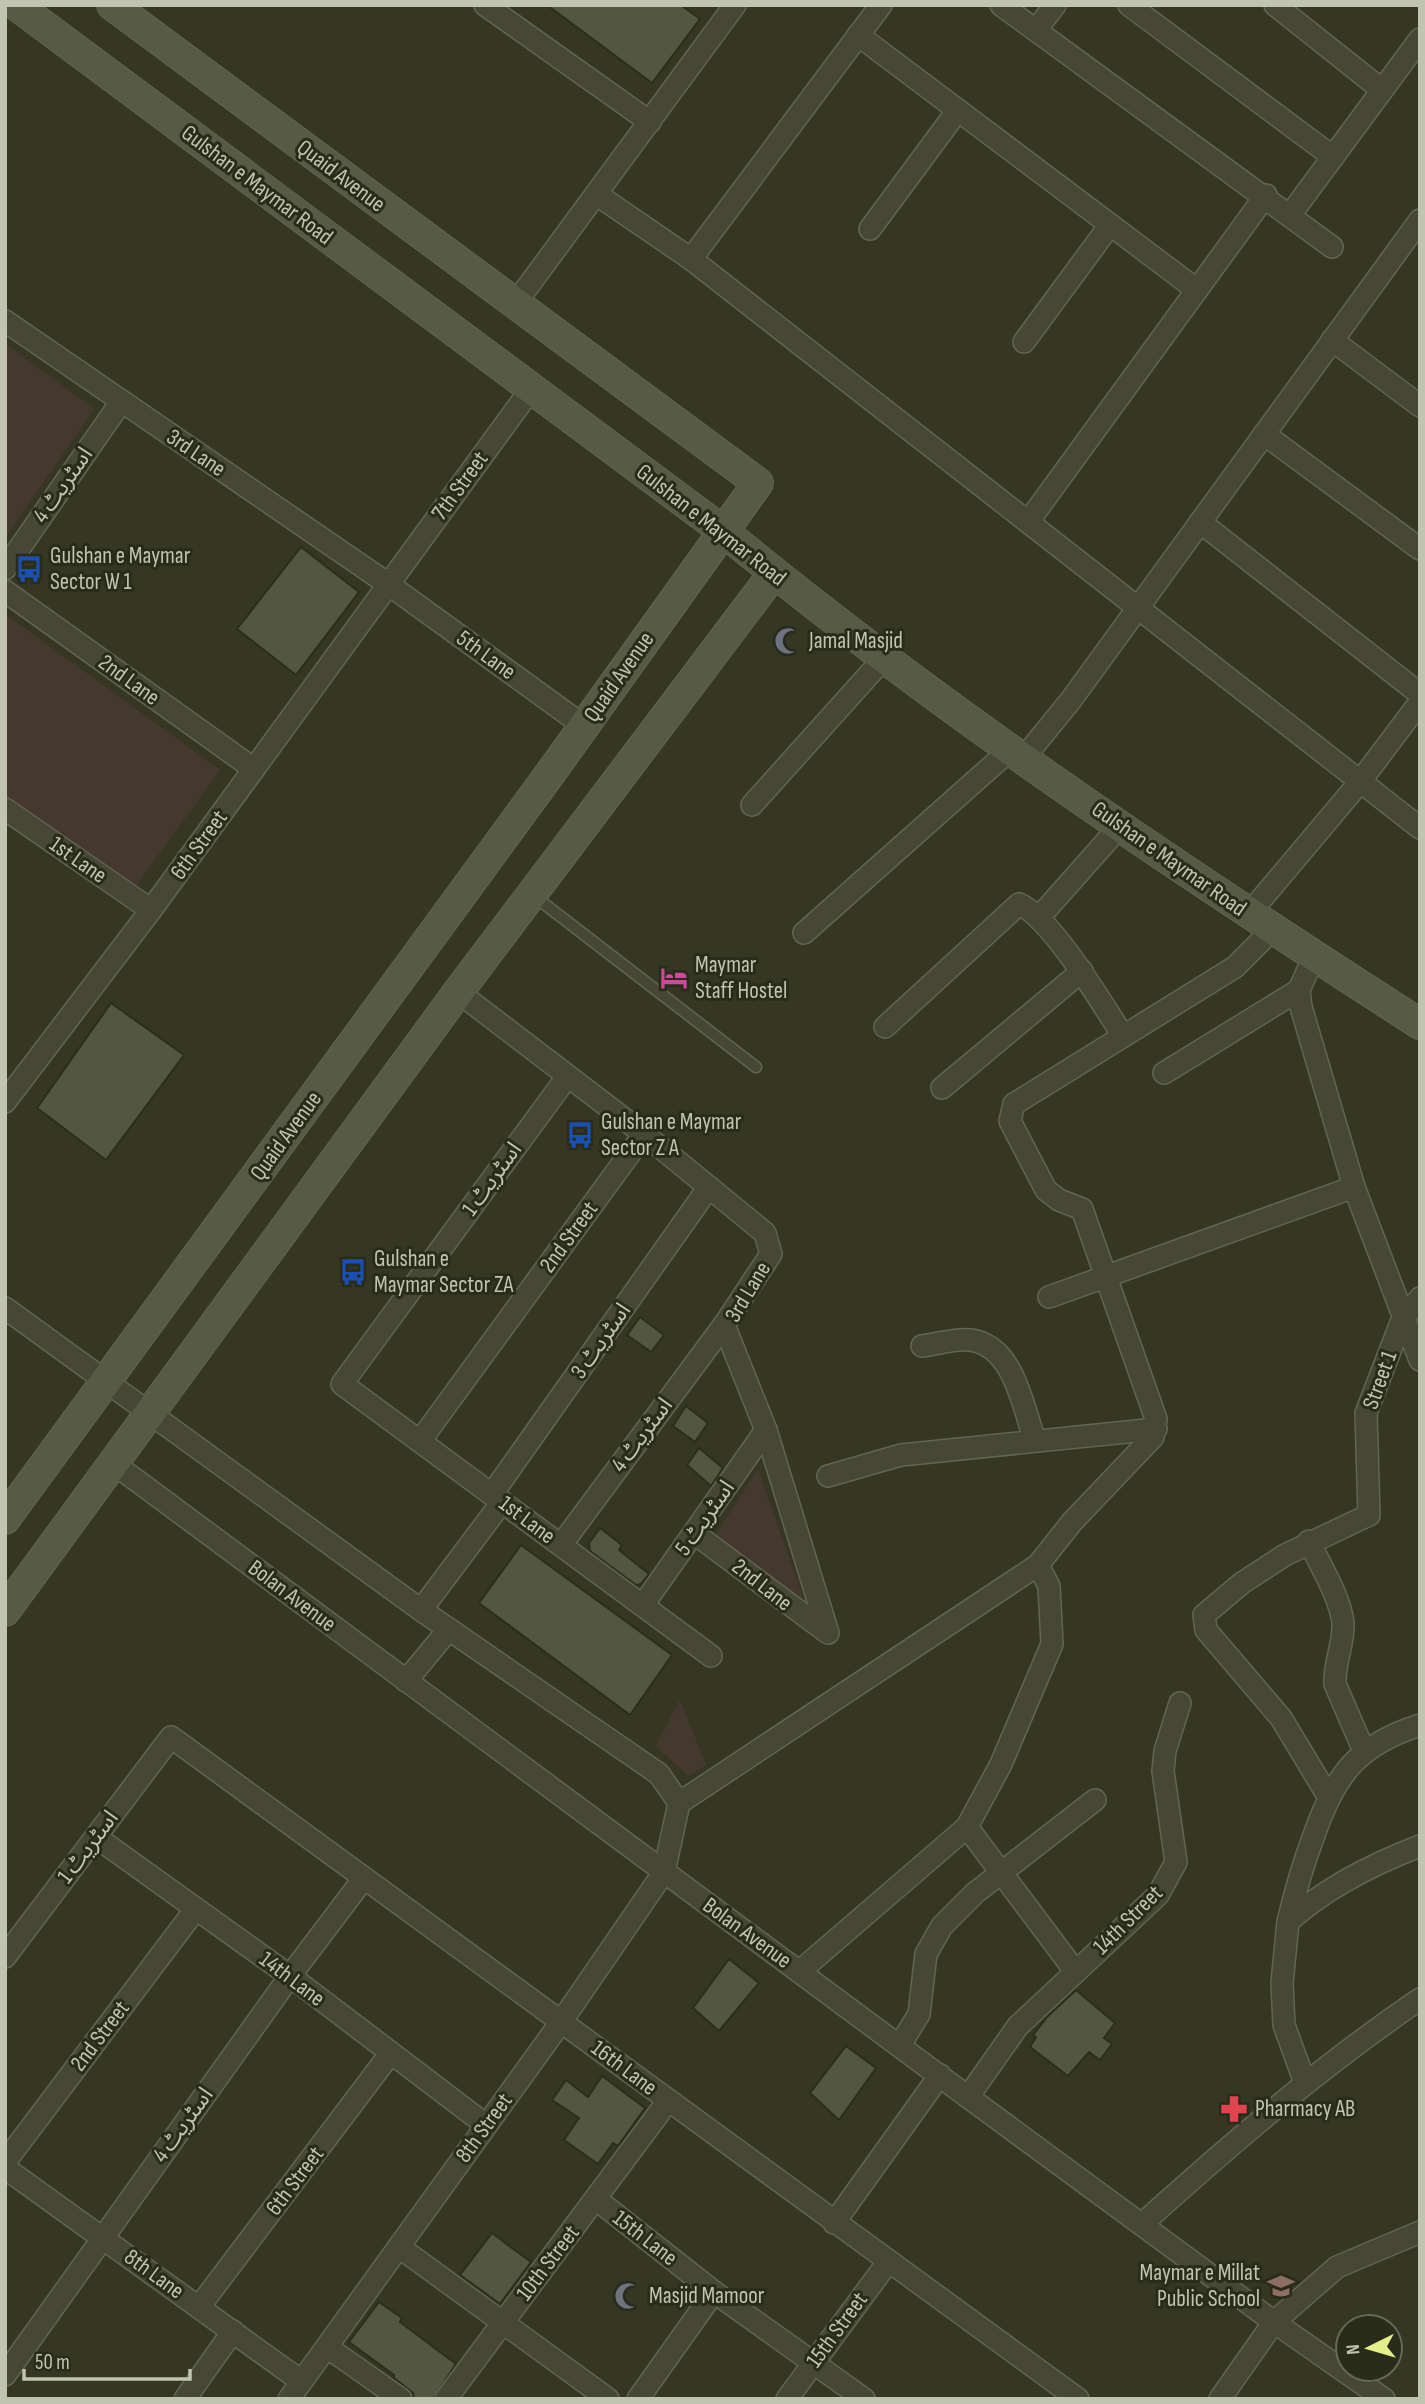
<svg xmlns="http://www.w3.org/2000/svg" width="1425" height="2404" font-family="'Sofia Sans Condensed','Noto Sans Arabic',sans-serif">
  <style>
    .green { fill: #45392f }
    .building { fill: #54573f; stroke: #2c2e1d; stroke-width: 2 }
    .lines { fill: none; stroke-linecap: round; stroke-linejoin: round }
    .service-casing { stroke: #636553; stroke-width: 13 }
    .minor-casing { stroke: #636553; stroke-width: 24 }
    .secondary-casing { stroke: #636553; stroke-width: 32 }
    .service { stroke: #464736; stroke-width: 10 }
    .minor { stroke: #464736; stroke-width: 21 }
    .secondary { stroke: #575a44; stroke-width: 30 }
    .labels { text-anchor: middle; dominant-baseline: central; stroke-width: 6; stroke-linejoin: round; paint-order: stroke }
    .street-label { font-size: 23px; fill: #c1c4b0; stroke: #2a2c1b }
    .poi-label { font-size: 23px; fill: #c1c4b0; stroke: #2a2c1b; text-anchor: start }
  </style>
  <rect width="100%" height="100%" fill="#353722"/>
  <g class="green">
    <path d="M5,343L94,409L5,538Z"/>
    <path d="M5,614L220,770L130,894L5,796Z"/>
    <path d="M758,1469L804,1600L716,1534Z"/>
    <path d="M680,1700L706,1765L688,1776L656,1746Z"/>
  </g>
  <g class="building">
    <path d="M547,5H681L700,19L652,83Z"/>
    <path d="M301,547L359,592L296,675L237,629Z"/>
    <path d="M111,1003L184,1055L106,1160L37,1108Z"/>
    <path d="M640,1317L664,1335L651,1352L627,1335Z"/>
    <path d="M686,1406L708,1423L695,1442L673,1426Z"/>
    <path d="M699,1448L723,1468L711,1486L687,1465Z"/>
    <path d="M600,1528L622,1545L619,1550L649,1574L641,1584L636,1585L590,1551L589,1543Z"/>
    <path d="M521,1545L672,1655L630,1715L479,1603Z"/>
    <path d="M729,1959L759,1983L719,2031L693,2008Z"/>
    <path d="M1076,1990L1115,2023L1104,2038L1112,2044L1100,2060L1089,2052L1068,2076L1030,2047L1036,2037L1033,2035L1048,2016Z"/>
    <path d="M846,2046L876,2068L839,2120L810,2093Z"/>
    <path d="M602,2076L645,2108L618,2146L613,2143L598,2164L564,2140L579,2118L552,2100L566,2080L588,2097Z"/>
    <path d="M492,2233L531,2262L500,2304L460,2275Z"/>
    <path d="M379,2302L402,2318L400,2322L456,2364L433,2399H414L413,2393L394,2378V2375L349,2342Z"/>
  </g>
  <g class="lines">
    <defs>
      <path id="service" d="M534,896L756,1067"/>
      <g id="minor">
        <path d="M485,5L650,122"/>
        <path d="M1001,5L1332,247"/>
        <path d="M1129,5L1333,157"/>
        <path d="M1275,5L1382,90"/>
        <path d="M1036,30L1055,5"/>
        <path d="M858,35L1197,290"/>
        <path d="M596,194L691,259L1420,828"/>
        <path d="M1290,215L1420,39"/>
        <path d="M870,229L958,110"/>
        <path d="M691,259L881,5"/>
        <path d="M515,304L735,5"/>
        <path d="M5,321L388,584L584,726"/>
        <path d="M1332,340L1420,406"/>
        <path d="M1024,342L1110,225"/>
        <path d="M1264,434L1420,549"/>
        <path d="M1028,522L1266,195"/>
        <path d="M1200,522L1420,694"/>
        <path d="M5,569L121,402"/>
        <path d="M5,591L254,769"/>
        <path d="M1023,759L1071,700L1420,220"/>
        <path d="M752,805L884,658"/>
        <path d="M5,809L151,910"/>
        <path d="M1248,915L1359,783L1420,702"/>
        <path d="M1041,919L1043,913L1121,825"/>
        <path d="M804,933L1010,750"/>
        <path d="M1314,956L1299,990L1301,1007L1354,1187L1420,1360"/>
        <path d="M458,992L644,1134L765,1233L771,1254L724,1325L766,1430L828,1633L694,1533"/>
        <path d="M885,1027L1019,904C1051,917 1103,1005 1123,1036"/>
        <path d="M1164,1073L1299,990"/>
        <path d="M567,1077L342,1384L711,1656"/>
        <path d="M942,1088L1082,971"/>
        <path d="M5,1102L151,910L531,389"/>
        <path d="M1049,1297L1354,1187"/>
        <path d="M5,1308L421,1610L659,1774L679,1803"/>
        <path d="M922,1346C937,1344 956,1338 971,1340C1014,1346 1023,1407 1035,1441"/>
        <path d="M420,1441L644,1134"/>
        <path d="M113,1463L968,2097L1274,2322L1384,2399"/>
        <path d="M828,1476L901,1455L1156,1429"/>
        <path d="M492,1494L709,1187"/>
        <path d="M1309,1541C1320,1566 1340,1596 1343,1623C1344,1644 1334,1663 1335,1684L1364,1751"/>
        <path d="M561,1545L724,1325"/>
        <path d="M643,1605L766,1430"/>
        <path d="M421,1610L502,1502"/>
        <path d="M406,1681L449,1629"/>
        <path d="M1328,1796L1281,1718L1206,1630L1204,1615L1242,1583L1285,1555L1369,1515L1366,1413L1402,1320L1420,1298"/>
        <path d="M967,1827L1075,1971"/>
        <path d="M96,1837L290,1976L486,2125"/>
        <path d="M1288,1922C1295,1892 1303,1864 1314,1835C1335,1775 1357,1745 1420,1725"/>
        <path d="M5,1957L171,1737L1078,2399"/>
        <path d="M800,1971L967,1827L1001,1764L1052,1644L1049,1586L1038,1565"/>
        <path d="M900,2045L919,2014L926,1954L942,1926L975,1893L1095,1800"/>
        <path d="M1305,2083L1284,2025L1282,1983L1288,1922C1325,1888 1373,1864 1420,1846"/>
        <path d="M968,2097L1018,2026L1158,1895L1176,1862L1163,1771L1165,1751L1180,1703"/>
        <path d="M5,2162L195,1910"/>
        <path d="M5,2168L301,2381"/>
        <path d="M596,2199L714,2292L864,2399"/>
        <path d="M834,2223L940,2075"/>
        <path d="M1142,2224C1231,2144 1320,2067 1420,1999"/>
        <path d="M399,2247L608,2399"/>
        <path d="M199,2307L390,2054"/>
        <path d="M327,2347L401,2399"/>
        <path d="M5,2375L290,1976L364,1878"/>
        <path d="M185,2399L233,2331"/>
        <path d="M289,2399L561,2022L664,1872L679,1803L1038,1565L1072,1522L1153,1437L1156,1419L1082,1209L1059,1200L1046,1190L1010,1121L1014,1104L1235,967L1272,930"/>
        <path d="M446,2399L668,2101"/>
        <path d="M638,2399L714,2292"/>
        <path d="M787,2399L888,2262"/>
        <path d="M1220,2399L1274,2322L1337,2267L1420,2232"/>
      </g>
      <g id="secondary">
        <path d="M16,5L723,531C943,712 1180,870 1420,1024"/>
        <path d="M5,1519L557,764L758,483L112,5"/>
        <path d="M5,1611L458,992L774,573"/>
      </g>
    </defs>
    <use href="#service" class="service-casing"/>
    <use href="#minor" class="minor-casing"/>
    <use href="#secondary" class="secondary-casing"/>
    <use href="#service" class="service"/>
    <use href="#minor" class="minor"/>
    <use href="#secondary" class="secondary"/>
  </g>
  <defs>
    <symbol id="bus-bare" viewBox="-9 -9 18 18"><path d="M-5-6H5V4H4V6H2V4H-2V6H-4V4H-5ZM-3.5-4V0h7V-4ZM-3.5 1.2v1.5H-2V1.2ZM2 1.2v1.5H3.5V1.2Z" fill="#1a4fb4" stroke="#2a2c1b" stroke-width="2.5" paint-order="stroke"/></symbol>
    <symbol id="mosque-bare" viewBox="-9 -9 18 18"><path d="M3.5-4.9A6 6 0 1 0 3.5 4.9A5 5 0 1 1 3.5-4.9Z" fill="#6b7280" stroke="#2a2c1b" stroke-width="2.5" paint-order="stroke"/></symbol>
    <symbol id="hotel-bare" viewBox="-9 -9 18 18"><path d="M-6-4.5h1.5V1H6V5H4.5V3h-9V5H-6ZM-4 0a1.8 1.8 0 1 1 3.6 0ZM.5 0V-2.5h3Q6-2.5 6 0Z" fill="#d1479c" stroke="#2a2c1b" stroke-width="2.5" paint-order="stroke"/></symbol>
    <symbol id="pharmacy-bare" viewBox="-9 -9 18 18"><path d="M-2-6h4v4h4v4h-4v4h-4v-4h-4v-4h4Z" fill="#e0444e" stroke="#2a2c1b" stroke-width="2.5" paint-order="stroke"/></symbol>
    <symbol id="school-bare" viewBox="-9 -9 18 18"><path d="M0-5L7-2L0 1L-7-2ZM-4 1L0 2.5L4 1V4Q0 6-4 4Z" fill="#8d6e63" stroke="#2a2c1b" stroke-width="2.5" paint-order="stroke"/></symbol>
  </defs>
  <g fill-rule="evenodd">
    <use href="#bus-bare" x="10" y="550" width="38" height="38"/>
    <use href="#mosque-bare" x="769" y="622" width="38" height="38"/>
    <use href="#hotel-bare" x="655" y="959" width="38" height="38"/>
    <use href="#bus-bare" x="561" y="1116" width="38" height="38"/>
    <use href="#bus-bare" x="334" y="1253" width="38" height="38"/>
    <use href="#pharmacy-bare" x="1215" y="2090" width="38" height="38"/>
    <use href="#school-bare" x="1262" y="2267" width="38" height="38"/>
    <use href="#mosque-bare" x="609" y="2277" width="38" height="38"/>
  </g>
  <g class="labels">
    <g class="street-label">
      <text transform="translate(341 176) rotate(37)">Quaid Avenue</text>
      <text transform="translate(257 185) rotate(37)">Gulshan e Maymar Road</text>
      <text transform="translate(196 453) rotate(34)">3rd Lane</text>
      <text transform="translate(63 485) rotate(-55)">اسٹریٹ 4</text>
      <text transform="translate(460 486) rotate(-54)">7th Street</text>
      <text transform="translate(711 525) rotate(38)">Gulshan e Maymar Road</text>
      <text transform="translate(486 655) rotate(36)">5th Lane</text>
      <text transform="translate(619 677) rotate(-55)">Quaid Avenue</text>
      <text transform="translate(129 680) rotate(36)">2nd Lane</text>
      <text transform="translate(199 845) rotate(-54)">6th Street</text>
      <text transform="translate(1169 859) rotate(35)">Gulshan e Maymar Road</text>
      <text transform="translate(78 860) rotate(35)">1st Lane</text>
      <text transform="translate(286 1136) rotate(-54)">Quaid Avenue</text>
      <text transform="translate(492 1179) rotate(-54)">اسٹریٹ 1</text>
      <text transform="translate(569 1237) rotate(-54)">2nd Street</text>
      <text transform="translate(748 1292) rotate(-59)">3rd Lane</text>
      <text transform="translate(601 1341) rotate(-55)">اسٹریٹ 3</text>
      <text transform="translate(1380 1380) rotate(-70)">Street 1</text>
      <text transform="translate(642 1435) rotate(-53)">اسٹریٹ 4</text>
      <text transform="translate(705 1518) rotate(-55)">اسٹریٹ 5</text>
      <text transform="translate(527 1520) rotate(37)">1st Lane</text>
      <text transform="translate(762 1585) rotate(38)">2nd Lane</text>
      <text transform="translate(292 1596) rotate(37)">Bolan Avenue</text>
      <text transform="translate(88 1847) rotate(-53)">اسٹریٹ 1</text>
      <text transform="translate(1128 1920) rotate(-45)">14th Street</text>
      <text transform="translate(747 1933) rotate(36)">Bolan Avenue</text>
      <text transform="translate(292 1979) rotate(37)">14th Lane</text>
      <text transform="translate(100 2036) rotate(-53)">2nd Street</text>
      <text transform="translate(624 2068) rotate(37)">16th Lane</text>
      <text transform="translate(183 2125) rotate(-54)">اسٹریٹ 4</text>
      <text transform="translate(484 2128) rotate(-54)">8th Street</text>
      <text transform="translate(295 2181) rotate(-53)">6th Street</text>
      <text transform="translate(645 2238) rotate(38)">15th Lane</text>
      <text transform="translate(548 2263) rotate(-53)">10th Street</text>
      <text transform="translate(154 2274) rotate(36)">8th Lane</text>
      <text transform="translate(837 2330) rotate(-54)">15th Street</text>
    </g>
    <g class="poi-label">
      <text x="50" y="556">Gulshan e Maymar<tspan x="50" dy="26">Sector W 1</tspan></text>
      <text x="809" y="641">Jamal Masjid</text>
      <text x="695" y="965">Maymar<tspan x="695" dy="26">Staff Hostel</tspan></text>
      <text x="601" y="1122">Gulshan e Maymar<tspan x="601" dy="26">Sector Z A</tspan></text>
      <text x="374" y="1259">Gulshan e<tspan x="374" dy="26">Maymar Sector ZA</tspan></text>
      <text x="1255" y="2109">Pharmacy AB</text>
      <text x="1260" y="2273" text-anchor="end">Maymar e Millat<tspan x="1260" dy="26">Public School</tspan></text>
      <text x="649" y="2296">Masjid Mamoor</text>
    </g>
  </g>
  <rect width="1425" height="2404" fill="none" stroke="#c1c4b0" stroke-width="14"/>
  <g transform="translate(1369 2348) rotate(265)"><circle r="33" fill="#2a2c1b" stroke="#666957" stroke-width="2"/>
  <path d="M0-5L12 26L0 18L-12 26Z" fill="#e3f089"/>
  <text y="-10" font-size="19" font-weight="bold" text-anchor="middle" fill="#c1c4b0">N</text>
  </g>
  <path d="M24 2369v10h166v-10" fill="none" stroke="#c1c4b0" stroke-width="3.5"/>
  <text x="35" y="2369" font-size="21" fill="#c1c4b0" stroke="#2a2c1b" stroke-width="5" paint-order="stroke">50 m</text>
</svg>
